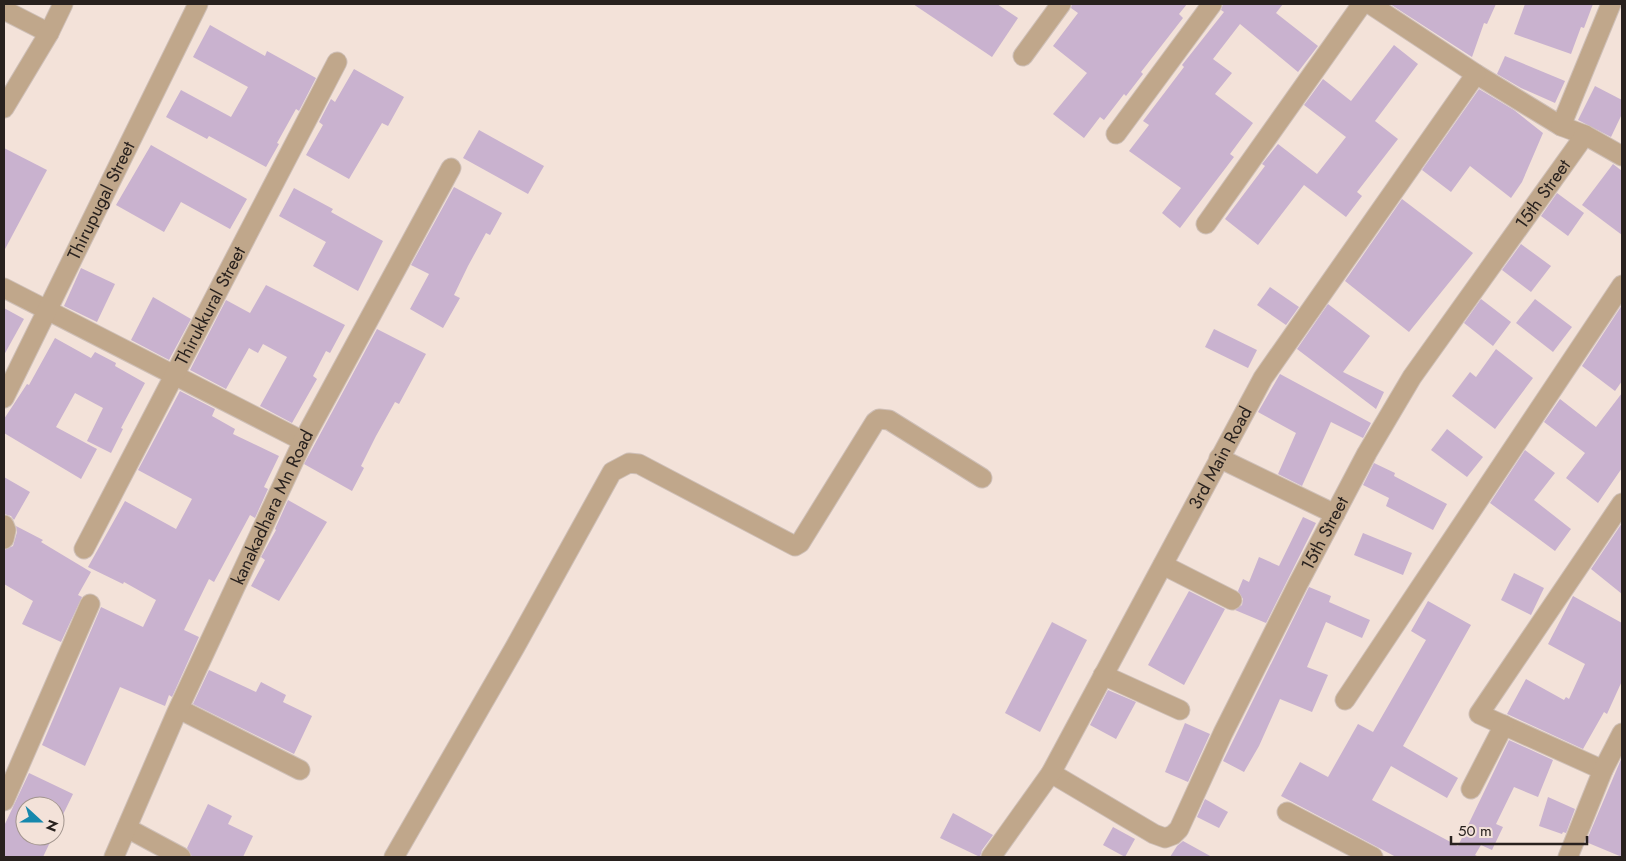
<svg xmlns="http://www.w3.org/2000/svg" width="1626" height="861" font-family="Jost,sans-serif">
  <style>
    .building { fill: #c9b2cf }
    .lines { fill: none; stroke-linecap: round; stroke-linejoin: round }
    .minor-casing { stroke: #cebfb7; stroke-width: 21 }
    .minor { stroke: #c0a78b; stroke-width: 19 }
    .labels { text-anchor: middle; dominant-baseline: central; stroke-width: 4; stroke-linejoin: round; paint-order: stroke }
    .street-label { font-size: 18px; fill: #28211e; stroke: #f3e2d9 }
  </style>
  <rect width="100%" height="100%" fill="#f3e2d9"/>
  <g class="building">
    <path d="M913,4H997L1018,18L992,57Z"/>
    <path d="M1072,4H1187L1179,14L1183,18L1141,72L1143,74L1126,96L1124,94L1104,120L1100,117L1084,138L1053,114L1087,73L1053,46L1078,13L1071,8Z"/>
    <path d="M1223,4H1283L1276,13L1318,46L1298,72L1240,24L1213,59L1232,73L1215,94L1253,123L1230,154L1234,157L1180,228L1162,213L1181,188L1129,151L1149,125L1143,121L1184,67L1182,65L1224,12L1221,10Z"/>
    <path d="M1390,4H1496L1487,24L1484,23L1472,57Z"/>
    <path d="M1525,4H1593L1584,28L1581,27L1571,54L1514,34Z"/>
    <path d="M210,25L265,56L267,51L316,78L299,111L296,109L277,143L279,144L266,167L209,136L207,139L166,117L181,90L231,117L248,87L193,57Z"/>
    <path d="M1394,45L1418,64L1375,121L1398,139L1357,192L1362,196L1346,217L1304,185L1258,245L1225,219L1265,166L1262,164L1278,144L1317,174L1346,137L1304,105L1323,79L1351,101Z"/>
    <path d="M1505,56L1565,81L1555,103L1521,88L1497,74Z"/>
    <path d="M354,69L404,97L388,126L382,123L349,179L306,155L323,125L319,122L331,99L335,102Z"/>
    <path d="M1595,86L1622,100V114L1611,137L1578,120Z"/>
    <path d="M1479,89L1514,110L1543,133L1522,182L1511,198L1470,166L1451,192L1422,170Z"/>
    <path d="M479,130L544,166L528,194L463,158Z"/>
    <path d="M151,145L247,199L230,229L181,202L164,232L116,205Z"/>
    <path d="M4,148L47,170L4,251Z"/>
    <path d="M1613,164L1622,171V235L1582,205Z"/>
    <path d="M454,187L502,213L490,235L486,233L468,266L454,295L460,298L443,328L410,309L429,274L411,265Z"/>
    <path d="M294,188L333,209L331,212L383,241L358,291L313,266L326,242L279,216Z"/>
    <path d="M1557,193L1584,213L1568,236L1541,216Z"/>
    <path d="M1402,199L1473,253L1409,332L1345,281Z"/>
    <path d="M1521,244L1551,266L1531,292L1502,270Z"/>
    <path d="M81,268L115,284L97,322L64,306Z"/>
    <path d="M266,285L345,325L330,353L326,351L313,376L317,379L292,423L260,406L287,357L263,344L258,353L249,348L226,389L190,370L226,300L250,313Z"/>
    <path d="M1270,287L1299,307L1286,325L1257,305Z"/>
    <path d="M153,297L191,319L169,360L131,340Z"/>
    <path d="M1481,299L1511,322L1493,346L1464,323Z"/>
    <path d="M1535,299L1572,327L1553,352L1516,323Z"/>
    <path d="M1328,304L1370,336L1343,372L1384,392L1376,409L1297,349Z"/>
    <path d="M1622,305V381L1615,391L1582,366Z"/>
    <path d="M4,308L24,319L4,355Z"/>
    <path d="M377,329L426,354L399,404L395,402L376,436L361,466L364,468L352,491L304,464Z"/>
    <path d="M1214,329L1257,350L1248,368L1205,347Z"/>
    <path d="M55,338L91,358L95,352L116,363L115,366L145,383L121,428L123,429L111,453L87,441L103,408L75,393L56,427L97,449L81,479L4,433V419L27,384L29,385Z"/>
    <path d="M1496,349L1533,378L1495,429L1452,396L1470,372L1476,377Z"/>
    <path d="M1280,374L1371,423L1363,438L1331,422L1302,486L1278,474L1296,433L1258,412Z"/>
    <path d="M180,391L215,409L212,416L235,429L233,434L279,456L264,487L268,489L255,518L250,515L214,582L209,579L184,630L199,637L172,697L169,695L165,706L120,687L85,766L42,745L101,607L143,627L156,600L124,582L123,584L88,567L125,501L176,529L192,499L138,470Z"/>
    <path d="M1622,393V468L1598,503L1566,478L1585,453L1544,422L1560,399L1596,427Z"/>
    <path d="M1447,429L1483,457L1467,477L1431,450Z"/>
    <path d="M1525,450L1555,473L1534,500L1571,529L1555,551L1490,503Z"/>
    <path d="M1374,463L1395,473L1394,476L1447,504L1433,530L1386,506L1389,498L1363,485Z"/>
    <path d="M4,477L30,492L14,520L11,516L4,514Z"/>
    <path d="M288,500L327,522L279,601L251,586L265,560L261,557L276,530L275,529Z"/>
    <path d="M1303,517L1316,523L1266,623L1235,610L1242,605L1243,599L1238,591L1243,579L1249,582L1259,557L1279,566Z"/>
    <path d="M1622,523V594L1591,569Z"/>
    <path d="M16,526L43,540L41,542L91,572L78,595L82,597L61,642L22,624L33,601L4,584V550L13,546L17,532Z"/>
    <path d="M1363,533L1412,553L1403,575L1354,555Z"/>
    <path d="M1514,573L1544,588L1531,615L1501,600Z"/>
    <path d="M1309,587L1331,596L1329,602L1370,620L1362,638L1326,622L1307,667L1328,675L1312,712L1280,699L1259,746L1244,772L1223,761Z"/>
    <path d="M1189,591L1225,609L1184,685L1148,665Z"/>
    <path d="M1573,596L1622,623V681L1607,714L1604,712L1583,749L1507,714L1526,679L1564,700L1566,697L1569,699L1585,664L1548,644Z"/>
    <path d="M1428,601L1471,625L1403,746L1458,778L1447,798L1391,766L1372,800L1458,846L1509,740L1553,760L1538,797L1514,787L1496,824L1503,827L1492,850L1481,845L1475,855L1479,857H1396L1281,796L1300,762L1328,777L1358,724L1373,732L1426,640L1411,631Z"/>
    <path d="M1052,622L1087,640L1040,732L1005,713Z"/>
    <path d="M209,670L256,692L261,682L286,695L283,702L312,716L294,754L193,704Z"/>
    <path d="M1108,690L1136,702L1116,739L1090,725Z"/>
    <path d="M1185,723L1210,734L1188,782L1165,772Z"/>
    <path d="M1622,757V857L1586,842Z"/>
    <path d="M29,773L73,794L55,831V806H25V836H53L43,857H4V826Z"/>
    <path d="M1548,797L1575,809L1566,833L1563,832L1562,834L1539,826Z"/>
    <path d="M1205,799L1228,812L1219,828L1197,817Z"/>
    <path d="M208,804L232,816L228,824L253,836L243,857H192L187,848Z"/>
    <path d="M953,813L993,835L982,850L980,857L940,838Z"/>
    <path d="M1113,827L1135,839L1125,857L1103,845Z"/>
    <path d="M1183,841L1212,857H1170L1177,846Z"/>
  </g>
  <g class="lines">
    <defs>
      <g id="minor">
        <path d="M1370,4L1476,74L1561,126L1585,135L1622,156"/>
        <path d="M4,10L49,33"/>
        <path d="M1023,56L1061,4"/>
        <path d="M4,108L49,33L63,4"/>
        <path d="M1561,126L1611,4"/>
        <path d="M1116,134L1212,4"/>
        <path d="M1206,224L1362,4"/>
        <path d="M4,288L303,441"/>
        <path id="s1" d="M4,398L198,4"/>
        <path d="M1219,458L1335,514"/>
        <path d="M4,525L6,530L4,539"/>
        <path id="s2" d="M84,549L337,62"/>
        <path d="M1163,565L1232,600"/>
        <path d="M1103,675L1180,710"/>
        <path d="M1345,700L1622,285"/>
        <path d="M179,709L300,770"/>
        <path d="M1603,770L1479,714L1622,503"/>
        <path id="s3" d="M1051,773L1154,834L1165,838L1173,835L1179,829L1223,733L1298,584L1367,453L1412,377L1585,135"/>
        <path d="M1471,789L1504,725"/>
        <path d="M4,801L90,604"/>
        <path d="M1287,812L1373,857"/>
        <path d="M127,828L181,857"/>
        <path id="s4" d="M114,857L176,714L303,441L451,168"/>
        <path d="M394,857L515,647L612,472L629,463L639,464L795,546L800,543L875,422L879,419L889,420L982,478"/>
        <path id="s5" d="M991,857L1051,773L1263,378L1476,74"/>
        <path d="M1568,857L1603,770L1622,733"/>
      </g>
    </defs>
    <use href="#minor" class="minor-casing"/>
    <use href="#minor" class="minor"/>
  </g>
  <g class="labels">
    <g class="street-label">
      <text stroke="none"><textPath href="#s3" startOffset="882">15th Street</textPath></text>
      <text stroke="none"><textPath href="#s1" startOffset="220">Thirupugal Street</textPath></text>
      <text stroke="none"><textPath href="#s2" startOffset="274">Thirukkural Street</textPath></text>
      <text stroke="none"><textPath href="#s5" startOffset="461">3rd Main Road</textPath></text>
      <text stroke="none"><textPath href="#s4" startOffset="384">kanakadhara Mn Road</textPath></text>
      <text stroke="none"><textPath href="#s3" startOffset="478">15th Street</textPath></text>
    </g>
  </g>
  <rect width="1626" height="861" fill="none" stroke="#28211e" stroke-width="10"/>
  <g transform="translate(40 821) rotate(111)"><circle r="24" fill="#f3e2d9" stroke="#a2958e"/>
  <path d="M0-4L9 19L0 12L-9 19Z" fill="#1688ad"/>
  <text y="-8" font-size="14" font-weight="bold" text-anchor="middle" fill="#28211e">N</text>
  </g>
  <path d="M1451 836v8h136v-8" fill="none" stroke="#28211e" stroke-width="2.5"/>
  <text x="1458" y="836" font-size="15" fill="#28211e" stroke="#f3e2d9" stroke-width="4" paint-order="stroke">50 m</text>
</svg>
